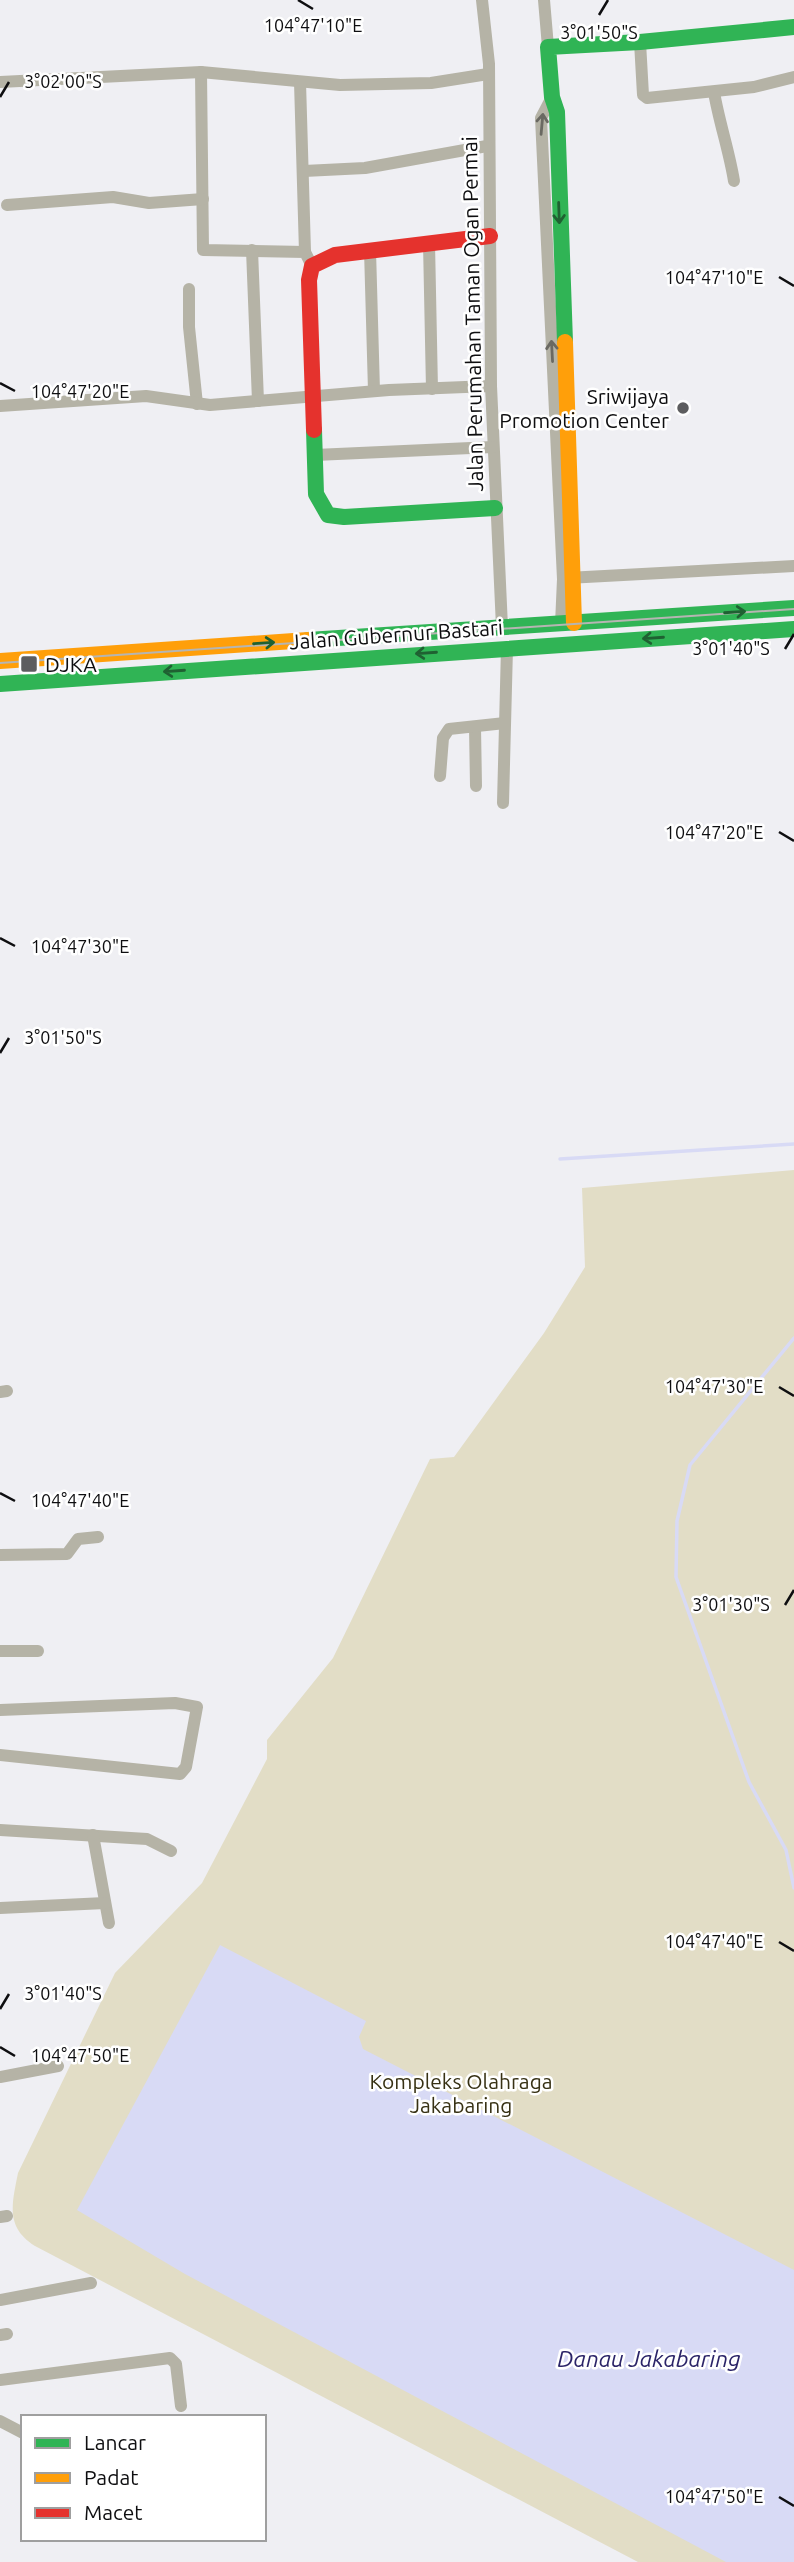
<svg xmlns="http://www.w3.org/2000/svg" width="794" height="2562" font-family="Ubuntu,sans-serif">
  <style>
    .green { fill: #e2ddc6 }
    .water { fill: #d8daf5 }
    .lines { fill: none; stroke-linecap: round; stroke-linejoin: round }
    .stream { stroke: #d8daf5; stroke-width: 3.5 }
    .street { stroke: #b5b3a6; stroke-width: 12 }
    .fast { stroke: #30b455; stroke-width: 16 }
    .slow { stroke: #ff9f0a; stroke-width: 16 }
    .jam { stroke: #e5322d; stroke-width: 16 }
    .tram { stroke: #b6b5b2; stroke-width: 2 }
    .oneway { stroke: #6a6962 }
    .oneway2 { stroke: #1f6132 }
    .ticks { fill: none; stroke: #0e0e10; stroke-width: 2.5 }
    .poi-dot { fill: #5d5d5f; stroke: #fff; stroke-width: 2.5 }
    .labels { text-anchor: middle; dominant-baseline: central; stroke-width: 5; stroke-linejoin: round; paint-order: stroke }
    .street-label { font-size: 21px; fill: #0e0e10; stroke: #fff }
    .poi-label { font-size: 21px; fill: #0e0e10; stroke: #fff; text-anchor: end }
    .park-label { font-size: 21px; fill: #373114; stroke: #fff }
    .water-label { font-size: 23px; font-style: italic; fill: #2b2468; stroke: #fff }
    .ticks-label { font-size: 18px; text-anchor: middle; fill: #0e0e10; stroke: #fff; stroke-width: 5; stroke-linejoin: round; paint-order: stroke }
  </style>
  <rect width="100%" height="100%" fill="#efeff3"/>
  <path class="green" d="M794,1170V2562H638L35,2246C5,2227 12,2204 18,2173L115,1973L202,1883L267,1759V1740L333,1658L430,1459L454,1457L544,1333L585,1267L582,1188Z"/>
  <path class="water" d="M220,1945L366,2021L359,2037L363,2049L794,2270V2562H726L185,2274L77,2210Z"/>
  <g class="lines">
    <g class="stream">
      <path d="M560,1159L794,1144"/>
      <path d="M794,1338L690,1465L677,1521L676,1577L749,1782L786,1850L794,1888"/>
    </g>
    <g class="street">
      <path d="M482,0L489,64L491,386L502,627"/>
      <path d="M544,0L548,47"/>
      <path d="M640,42L643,95L647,98L754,87L794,77"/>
      <path d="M201,72L203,250L305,252L312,266"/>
      <path d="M0,82L201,72L340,85L431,83L488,74"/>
      <path d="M300,82L305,252"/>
      <path d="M714,92C719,122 729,150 734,181"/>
      <path d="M552,97L541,118L563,579L561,624"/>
      <path d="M304,171L365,168L487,146"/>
      <path d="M7,205L113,197L149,203L203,199"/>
      <path d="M429,243L432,389"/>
      <path d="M252,250L258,401"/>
      <path d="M370,250L374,391"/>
      <path d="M189,289V327L197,404"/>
      <path d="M0,406L146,396L210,405L389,390L491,386"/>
      <path d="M315,455L493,447"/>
      <path d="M567,578L794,566"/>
      <path d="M475,727L476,786"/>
      <path d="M440,776L443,738L449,729L505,723"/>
      <path d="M503,803L507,648"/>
      <path d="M0,1392L7,1391"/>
      <path d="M0,1555L67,1554L78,1539L98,1537"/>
      <path d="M0,1651H38"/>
      <path d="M0,1710L175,1703L197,1707L186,1767L180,1774L0,1755"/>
      <path d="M0,1830L147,1839L171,1851"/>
      <path d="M93,1835L109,1923"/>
      <path d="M0,1908L105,1903"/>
      <path d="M0,2077L58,2066"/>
      <path d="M0,2217L7,2216"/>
      <path d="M0,2300L91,2283"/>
      <path d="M0,2335L7,2334"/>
      <path d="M0,2380L170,2358L176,2364L181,2406"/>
      <path d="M0,2421L23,2433"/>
    </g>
    <g class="fast">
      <path d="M565,342L557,112L552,97L548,47L640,42L794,27"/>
      <path d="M314,430L316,494L328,515L344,517L495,508"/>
      <path d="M308,640L794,608"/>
      <path d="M0,684L794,629"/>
    </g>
    <g class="slow">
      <path d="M565,342L574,623"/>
      <path d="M0,661L308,640"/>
    </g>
    <path class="jam" d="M314,430L309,280L312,266L335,255L490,236"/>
    <path class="tram" d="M0,663L794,609"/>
  </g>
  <defs><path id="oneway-shaft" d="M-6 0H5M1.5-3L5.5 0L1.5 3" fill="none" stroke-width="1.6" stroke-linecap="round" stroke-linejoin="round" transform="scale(1.75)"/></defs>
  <g class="oneway">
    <use href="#oneway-shaft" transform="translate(542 124) rotate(-85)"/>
    <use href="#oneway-shaft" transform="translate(552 351) rotate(-93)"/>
  </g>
  <g class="oneway2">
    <use href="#oneway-shaft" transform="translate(559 213) rotate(88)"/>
    <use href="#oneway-shaft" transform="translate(735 612) rotate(-4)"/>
    <use href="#oneway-shaft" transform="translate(653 638) rotate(176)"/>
    <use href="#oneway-shaft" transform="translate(264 643) rotate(-4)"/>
    <use href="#oneway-shaft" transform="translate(426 653) rotate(176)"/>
    <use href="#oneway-shaft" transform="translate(174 671) rotate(176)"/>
  </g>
  <path class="ticks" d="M298,0L313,9M599,15L608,0M0,97L9,82M779,277L794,286M0,383L15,391M785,649L794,634M779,832L794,841M0,938L15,946M0,1053L9,1038M779,1387L794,1396M0,1493L15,1501M785,1605L794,1590M779,1942L794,1951M0,2009L9,1994M0,2047L15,2056M779,2497L794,2506"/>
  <g class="poi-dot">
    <circle cx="683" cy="408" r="7"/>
    <rect x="20" y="655" width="18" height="18" rx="3.5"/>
  </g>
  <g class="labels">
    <g class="street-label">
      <text transform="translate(472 314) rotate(-91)">Jalan Perumahan Taman Ogan Permai</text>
      <text transform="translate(396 634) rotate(-4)">Jalan Gubernur Bastari</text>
    </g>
    <g class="poi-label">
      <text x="669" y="396">Sriwijaya<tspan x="669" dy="24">Promotion Center</tspan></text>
      <text x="45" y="664" text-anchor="start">DJKA</text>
    </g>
    <g class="park-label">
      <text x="461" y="2081">Kompleks Olahraga<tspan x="461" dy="24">Jakabaring</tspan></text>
    </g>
    <g class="water-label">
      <text x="649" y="2358">Danau Jakabaring</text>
    </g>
  </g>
  <g class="ticks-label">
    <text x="313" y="32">104°47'10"E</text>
    <text x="599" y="39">3°01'50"S</text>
    <text x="63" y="88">3°02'00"S</text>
    <text x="714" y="284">104°47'10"E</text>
    <text x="80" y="398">104°47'20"E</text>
    <text x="731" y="655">3°01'40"S</text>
    <text x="714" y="839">104°47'20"E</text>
    <text x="80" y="953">104°47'30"E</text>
    <text x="63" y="1044">3°01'50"S</text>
    <text x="714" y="1393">104°47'30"E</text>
    <text x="80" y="1507">104°47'40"E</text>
    <text x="731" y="1611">3°01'30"S</text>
    <text x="714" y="1948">104°47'40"E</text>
    <text x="63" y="2000">3°01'40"S</text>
    <text x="80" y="2062">104°47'50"E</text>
    <text x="714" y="2503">104°47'50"E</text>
  </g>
  <rect x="21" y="2415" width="245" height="126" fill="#ffffff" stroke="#9f9f9f" stroke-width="2"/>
  <rect x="35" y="2438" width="35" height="10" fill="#30b455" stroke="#9f9f9f" stroke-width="2"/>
  <text x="84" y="2450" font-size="21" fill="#0e0e10">Lancar</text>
  <rect x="35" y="2473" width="35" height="10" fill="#ff9f0a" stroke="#9f9f9f" stroke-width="2"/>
  <text x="84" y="2485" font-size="21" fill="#0e0e10">Padat</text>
  <rect x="35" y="2508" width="35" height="10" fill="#e5322d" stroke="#9f9f9f" stroke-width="2"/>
  <text x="84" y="2520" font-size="21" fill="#0e0e10">Macet</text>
</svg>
